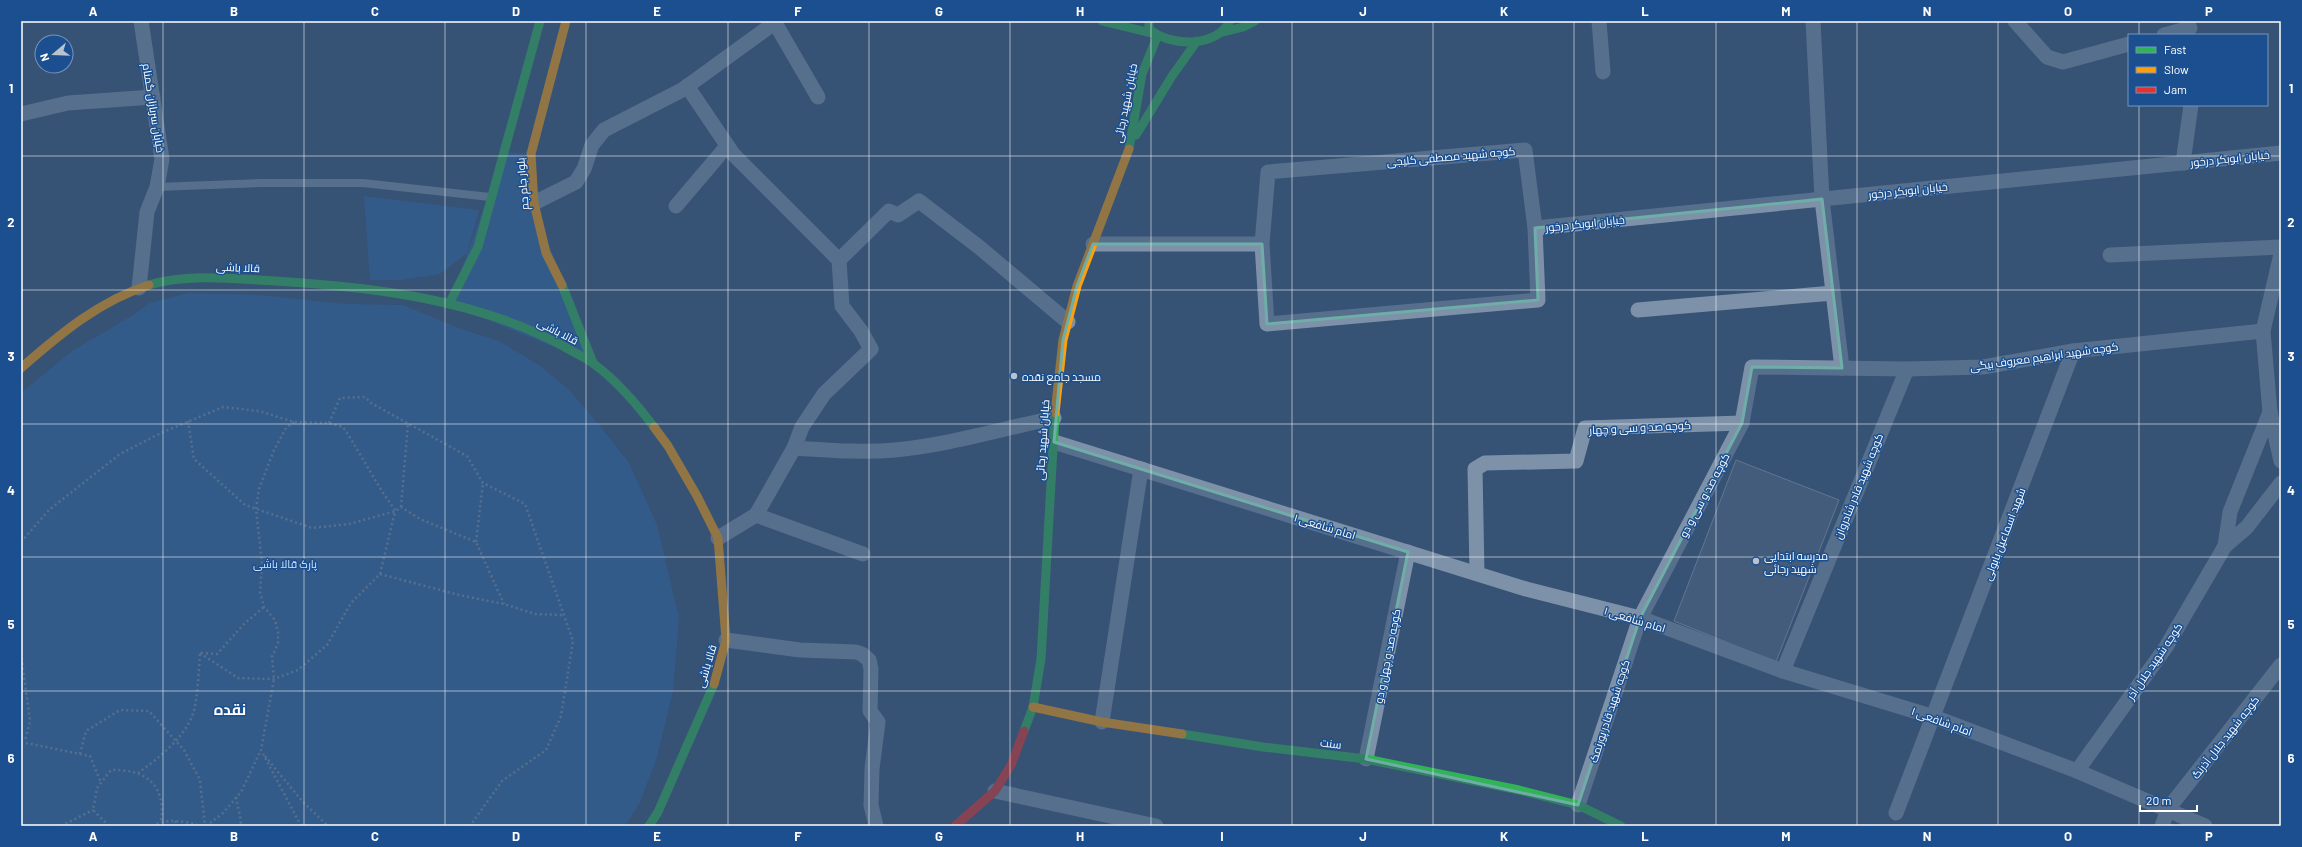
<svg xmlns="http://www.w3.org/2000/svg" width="2302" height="847" font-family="Barlow,Cairo,sans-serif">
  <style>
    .green { fill: #2f66a5 }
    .building { fill: #526984; stroke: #92a2b6 }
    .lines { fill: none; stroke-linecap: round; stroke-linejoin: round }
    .path { stroke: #7d92a8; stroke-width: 2.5; stroke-dasharray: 2 3; stroke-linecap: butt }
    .lane { stroke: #7d92a8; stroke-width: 8 }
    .street { stroke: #7d92a8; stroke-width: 15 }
    .fast { stroke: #30b455; stroke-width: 9 }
    .slow { stroke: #ff9f0a; stroke-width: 9 }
    .jam { stroke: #e5322d; stroke-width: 9 }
    .marked { fill: none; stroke: #6fada8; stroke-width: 3; stroke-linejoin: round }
    .grid { fill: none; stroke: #fff; stroke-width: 1; stroke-opacity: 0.55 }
    .poi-dot { fill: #b9c2ce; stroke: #1b4f8f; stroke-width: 1.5 }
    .labels { text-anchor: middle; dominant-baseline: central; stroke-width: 3; stroke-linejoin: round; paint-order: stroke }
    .street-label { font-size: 11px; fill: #fff; stroke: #1b4f8f }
    .poi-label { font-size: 11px; fill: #fff; stroke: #1b4f8f; text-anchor: start }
    .park-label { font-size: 11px; fill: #cfe3fa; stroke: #1b4f8f }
    .district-label { font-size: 15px; font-weight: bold; fill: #fff; stroke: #1b4f8f }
    .neatline { fill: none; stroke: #fff; stroke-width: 1.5 }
    .grid-label { font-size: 13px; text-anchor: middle; font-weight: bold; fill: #fff }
  </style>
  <rect width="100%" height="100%" fill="#365274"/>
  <g class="green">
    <path d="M504,152L531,154L534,203L593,363L449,304Z"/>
    <path d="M364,196L479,210L467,253L440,274L401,280H370Z"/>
    <path d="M189,293L259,295L345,304L403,305L461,329L499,341L539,365L569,390L599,425L629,463L657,525L679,618L673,691L657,757L640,802L625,826H21V393L72,351L130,317L150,303Z"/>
  </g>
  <path class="building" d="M1736,460L1839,500L1776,662L1674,621Z"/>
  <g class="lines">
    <g class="path">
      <path d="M188,421L194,459L245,505L312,528L349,524L396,511L401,507L420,519L476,542L504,604"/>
      <path d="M294,422L286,428L274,450L259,489L256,509L262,563L260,592L264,607L275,620L278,632V643L272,657L274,679L261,750L301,826"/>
      <path d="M329,423L340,398L365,397L371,403L467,456L483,483L525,504L573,641L561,716L546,750L502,781L470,826"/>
      <path d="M401,507L408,423"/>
      <path d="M21,542L49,510L120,454L161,433L223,407L259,411L294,422L329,423L343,427C362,455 376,485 396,511"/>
      <path d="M476,542L483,483"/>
      <path d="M380,574L459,595L504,604L535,614L562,615"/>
      <path d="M21,653L30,721L25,741"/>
      <path d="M200,653L238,678L274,679L298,670L327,645L351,603L380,574L395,512"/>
      <path d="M201,653L217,654L244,624L264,607"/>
      <path d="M21,742L90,756L101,783"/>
      <path d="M80,754L86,731L120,710L149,711L184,750L200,780L205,826"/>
      <path d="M265,756L302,801L328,826"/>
      <path d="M138,773C160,757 190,734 195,706C198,689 199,670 200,653"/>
      <path d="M236,797L241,821L240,826"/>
      <path d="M175,821L177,826"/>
      <path d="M61,826L93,810"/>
      <path d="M109,826L93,810L97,788L111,770C146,769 166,785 161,821"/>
      <path d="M152,826C168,818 184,821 201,826"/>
      <path d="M206,826L223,813L241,792L261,750"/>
    </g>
    <path class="lane" d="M157,187L260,183H363L490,197"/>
    <g class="street">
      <path d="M1599,21L1603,72"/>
      <path d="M1813,21L1822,199L1842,368"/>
      <path d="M2015,21L2047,57L2063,62L2129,44"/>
      <path d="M775,23L818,97"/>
      <path d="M2164,35L2190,28"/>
      <path d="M687,86L733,154L839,260L842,306L861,331L871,349L824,394L802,427L794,448L756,515L718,538"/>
      <path d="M21,114L68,103L153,97"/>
      <path d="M2183,163L2191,105"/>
      <path d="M534,203L576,182L584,169L592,145L604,130L682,90L777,21"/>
      <path d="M676,206L727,146"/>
      <path d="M1535,228L2281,153"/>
      <path d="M1093,244H1262L1268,172L1525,150L1535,228L1538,300L1267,324L1262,244"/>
      <path d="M2281,254L2263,331L2270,412L2281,461"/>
      <path d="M2110,255L2281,247"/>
      <path d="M839,260L889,211L898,215L919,201L979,247L1068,322"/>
      <path d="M139,288L147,212L157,187L162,159L141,21"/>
      <path d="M1638,310L1833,293"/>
      <path d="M1054,442L1526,589L1640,618L1783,671L1934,717L2077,771L2205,826"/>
      <path d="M794,448C828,450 861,453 895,450C948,445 1001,429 1054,418"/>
      <path d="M756,515L863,554"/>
      <path d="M2225,546L2230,512L2270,412"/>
      <path d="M1477,573L1475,469L1485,463L1576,461L1585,428L1742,423"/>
      <path d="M726,640L800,650L856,652L862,654L869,660L871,669L870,711L878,722L872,769L871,805L876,826"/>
      <path d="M1783,671L1907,369"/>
      <path d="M1102,722L1141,469"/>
      <path d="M1366,759L1408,552"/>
      <path d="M2077,771L2166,647L2225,546L2247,527L2281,483"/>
      <path d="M995,791L1156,826"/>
      <path d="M1578,805L1640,618L1742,423L1752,367L1907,369L1983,367L2073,351L2263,331"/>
      <path d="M1896,813L2073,351"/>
      <path d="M2162,826L2168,809L2281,665"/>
    </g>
    <g class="fast">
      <path d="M1102,21L1151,33"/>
      <path d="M1149,21V29C1170,47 1216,48 1230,21"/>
      <path d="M1223,32L1243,27L1255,21"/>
      <path d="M1136,135L1172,76L1197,41"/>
      <path d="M1129,149L1142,74L1157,37"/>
      <path d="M149,285C187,273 236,279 275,281C373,287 477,299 565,347C574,353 585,357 594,364C617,381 636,403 654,427"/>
      <path d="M562,285L593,363"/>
      <path d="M449,304L478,247L540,21"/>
      <path d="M1024,731L1033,707L1041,659L1055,413"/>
      <path d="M1182,734L1263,747L1366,759L1519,790L1578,805L1621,826"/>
      <path d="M649,826L658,812L714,684"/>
    </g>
    <g class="slow">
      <path d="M562,285L546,253L534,203L531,154L566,21"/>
      <path d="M21,368C60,334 99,301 149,285"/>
      <path d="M1055,413L1063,340L1077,286L1129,149"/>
      <path d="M654,427L668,446L697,496L718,538L726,640L714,684"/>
      <path d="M1033,707L1102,722L1182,734"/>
    </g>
    <path class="jam" d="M955,826L995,791L1011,765L1024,731"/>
  </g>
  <path d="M0 0H2302V847H0ZM1822,199L1842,368L1752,367L1742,423L1640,618L1578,805L1366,759L1408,552L1054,442L1063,340L1077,286L1093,244H1262L1267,324L1538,300L1535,228Z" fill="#365274" fill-opacity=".55" fill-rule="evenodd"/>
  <path class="marked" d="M1822,199L1842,368L1752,367L1742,423L1640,618L1578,805L1366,759L1408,552L1054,442L1063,340L1077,286L1093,244H1262L1267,324L1538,300L1535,228Z"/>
  <path class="grid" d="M163,21V826M304,21V826M445,21V826M586,21V826M728,21V826M869,21V826M1010,21V826M1151,21V826M1292,21V826M1433,21V826M1574,21V826M1716,21V826M1857,21V826M1998,21V826M2139,21V35M2139,105V826M21,156H2281M21,290H2281M21,424H2281M21,557H2281M21,691H2281"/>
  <g class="poi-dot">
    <circle cx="1014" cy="376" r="4"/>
    <circle cx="1756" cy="561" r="4"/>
  </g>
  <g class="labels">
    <g class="street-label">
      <text transform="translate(1125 103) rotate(-79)">خیابان شهید رجائی</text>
      <text transform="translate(154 108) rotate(81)">خیابان سربازان گمنام</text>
      <text transform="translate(1451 156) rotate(-5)">کوچه شهید مصطفی کلیجی</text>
      <text transform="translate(2230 158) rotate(-6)">خیابان ابوبکر درخور</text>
      <text transform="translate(522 184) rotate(-95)">بلوار جام جم</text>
      <text transform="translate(1908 190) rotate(-6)">خیابان ابوبکر درخور</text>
      <text transform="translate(1585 223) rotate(-6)">خیابان ابوبکر درخور</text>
      <text transform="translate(238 267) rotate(2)">قالا باشی</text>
      <text transform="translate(558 331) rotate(27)">قالا باشی</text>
      <text transform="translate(2044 356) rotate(-8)">کوچه شهید ابراهیم معروف بیگی</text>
      <text transform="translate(1640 427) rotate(-3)">کوچه صد و سی و چهار</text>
      <text transform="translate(1042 440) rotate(-86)">خیابان شهید رجائی</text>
      <text transform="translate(1858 486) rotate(-68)">کوچه شهید قادر شادروان</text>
      <text transform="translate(1704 495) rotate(-62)">کوچه صد و سی و دو</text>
      <text transform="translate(1325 526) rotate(17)">امام شافعی ۱</text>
      <text transform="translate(2004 534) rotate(-69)">شهید اسماعیل بابولی</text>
      <text transform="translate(1635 619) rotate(17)">امام شافعی ۱</text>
      <text transform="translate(1387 656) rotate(-79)">کوچه صد و چهل و دو</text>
      <text transform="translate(2154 661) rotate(-56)">کوچه شهید جلال آذر</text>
      <text transform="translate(706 666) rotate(-73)">قالا باشی</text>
      <text transform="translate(1609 711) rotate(-72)">کوچه شهید قادر پورنمک</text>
      <text transform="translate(1942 721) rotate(20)">امام شافعی ۱</text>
      <text transform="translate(2225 737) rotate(-52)">کوچه شهید جلال آذرنگ</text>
      <text transform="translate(1331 743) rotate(7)">سنت</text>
    </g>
    <g class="poi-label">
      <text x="1022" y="376">مسجد جامع نقده</text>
      <text x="1764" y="555">مدرسه ابتدایی<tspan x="1764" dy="13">شهید رجائی</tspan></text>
    </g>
    <g class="park-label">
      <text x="285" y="563">پارک قالا باشی</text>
    </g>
    <g class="district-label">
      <text x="230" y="709">نقده</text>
    </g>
  </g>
  <rect width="2302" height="847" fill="none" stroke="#1b4f8f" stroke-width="44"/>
  <rect x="2128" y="34" width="140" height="72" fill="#1b4f8f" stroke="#7695bc"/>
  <rect x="2136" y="47" width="20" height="6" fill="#30b455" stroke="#7695bc"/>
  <text x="2164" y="54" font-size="12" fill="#ffffff">Fast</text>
  <rect x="2136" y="67" width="20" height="6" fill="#ff9f0a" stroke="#7695bc"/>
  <text x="2164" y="74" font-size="12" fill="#ffffff">Slow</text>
  <rect x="2136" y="87" width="20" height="6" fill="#e5322d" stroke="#7695bc"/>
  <text x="2164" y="94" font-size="12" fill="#ffffff">Jam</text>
  <g transform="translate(54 54) rotate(251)"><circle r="19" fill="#1b4f8f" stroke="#7695bc"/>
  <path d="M0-3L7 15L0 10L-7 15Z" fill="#b9c2ce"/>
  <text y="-6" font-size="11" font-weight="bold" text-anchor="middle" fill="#ffffff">N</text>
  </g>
  <path d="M2140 805v6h57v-6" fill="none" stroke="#ffffff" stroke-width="2"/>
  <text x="2146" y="805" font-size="12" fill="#ffffff" stroke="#1b4f8f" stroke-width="3" paint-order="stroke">20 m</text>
  <rect x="22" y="22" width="2258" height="803" class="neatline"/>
  <g class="grid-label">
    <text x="93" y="16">A</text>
    <text x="234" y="16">B</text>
    <text x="375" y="16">C</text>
    <text x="516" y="16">D</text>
    <text x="657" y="16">E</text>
    <text x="798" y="16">F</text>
    <text x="939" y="16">G</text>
    <text x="1080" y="16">H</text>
    <text x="1222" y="16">I</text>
    <text x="1363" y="16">J</text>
    <text x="1504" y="16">K</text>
    <text x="1645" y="16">L</text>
    <text x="1786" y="16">M</text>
    <text x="1927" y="16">N</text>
    <text x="2068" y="16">O</text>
    <text x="2209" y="16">P</text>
    <text x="11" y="93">1</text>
    <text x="2291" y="93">1</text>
    <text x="11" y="227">2</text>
    <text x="2291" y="227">2</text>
    <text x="11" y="361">3</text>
    <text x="2291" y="361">3</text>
    <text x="11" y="495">4</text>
    <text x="2291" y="495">4</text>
    <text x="11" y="629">5</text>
    <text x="2291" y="629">5</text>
    <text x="11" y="763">6</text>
    <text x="2291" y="763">6</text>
    <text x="93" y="841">A</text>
    <text x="234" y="841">B</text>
    <text x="375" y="841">C</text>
    <text x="516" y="841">D</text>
    <text x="657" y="841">E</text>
    <text x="798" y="841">F</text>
    <text x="939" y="841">G</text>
    <text x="1080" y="841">H</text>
    <text x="1222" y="841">I</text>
    <text x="1363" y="841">J</text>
    <text x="1504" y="841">K</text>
    <text x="1645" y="841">L</text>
    <text x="1786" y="841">M</text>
    <text x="1927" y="841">N</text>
    <text x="2068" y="841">O</text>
    <text x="2209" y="841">P</text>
  </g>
</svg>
